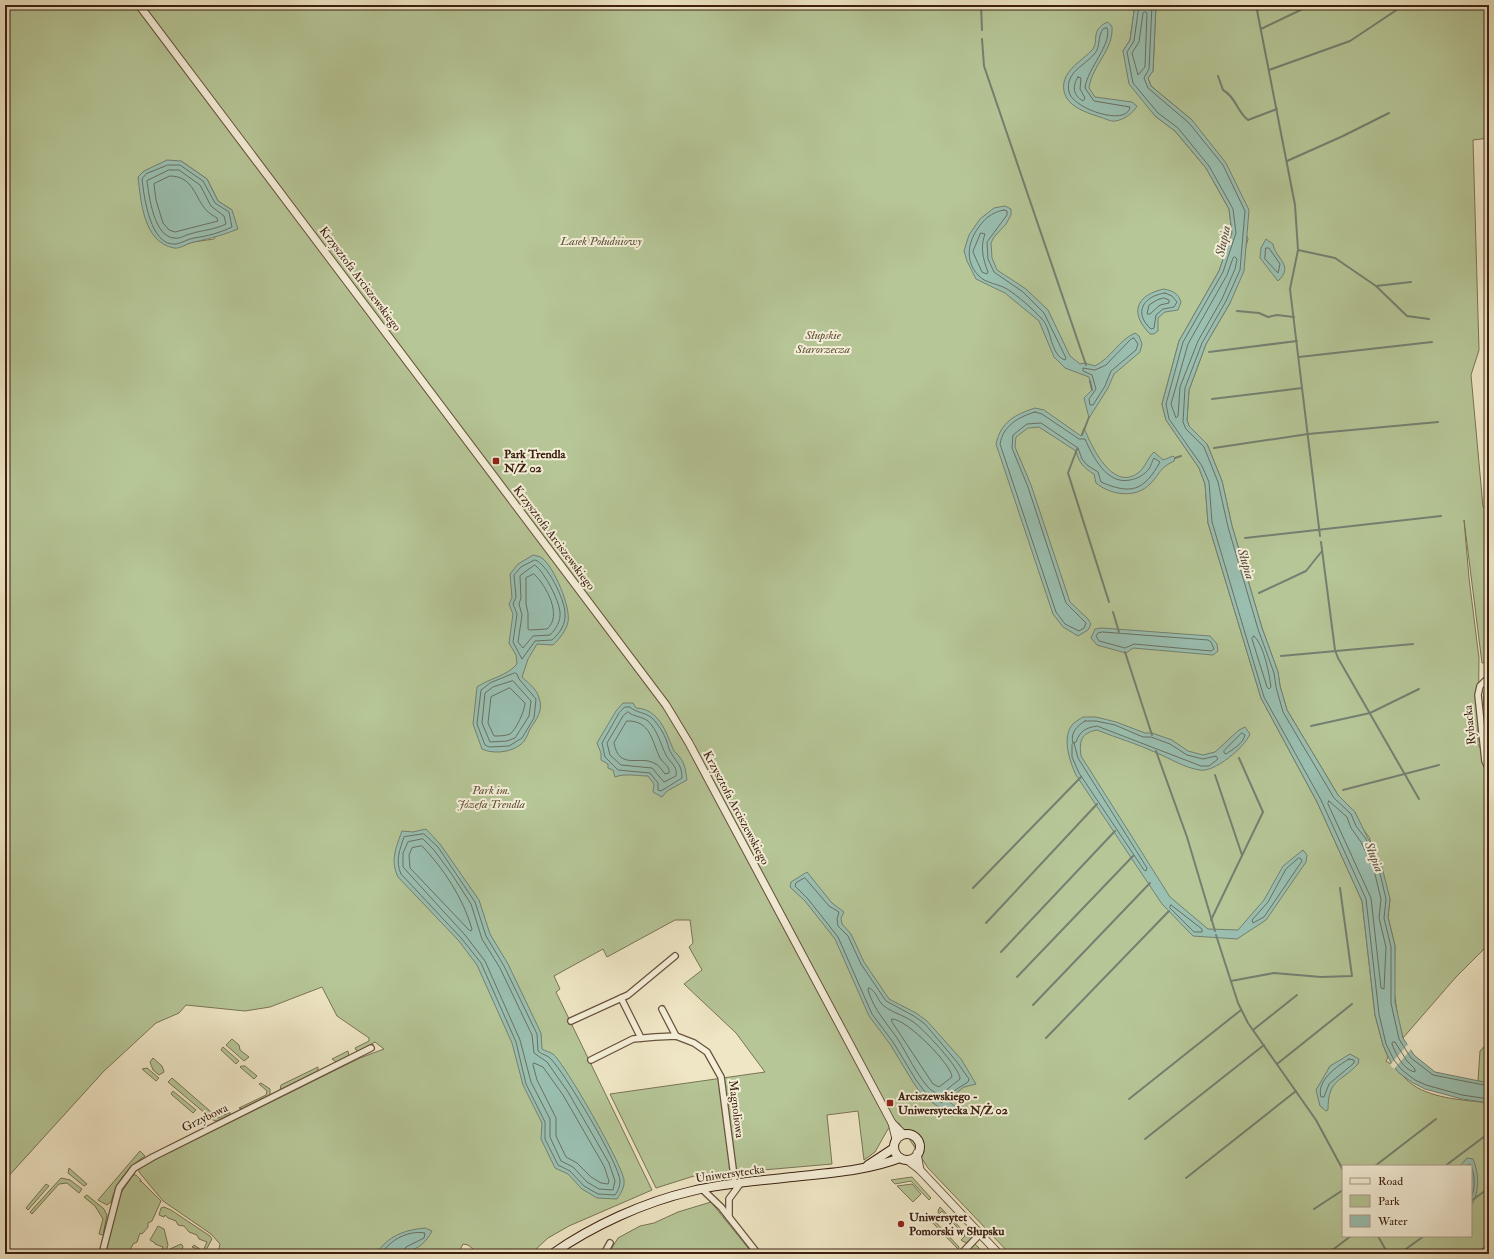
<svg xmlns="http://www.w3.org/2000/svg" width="1494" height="1259" font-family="'IM FELL Double Pica',serif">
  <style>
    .green { fill: #b6c697; stroke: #797354; fill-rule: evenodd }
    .water { fill: #9ac0b2; stroke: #748071 }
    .pier { fill: #efe6c5 }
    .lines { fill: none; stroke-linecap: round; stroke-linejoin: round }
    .shore { stroke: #6b7061; stroke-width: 1 }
    .stream { stroke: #748071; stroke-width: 2 }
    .minor-casing { stroke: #69523d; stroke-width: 8 }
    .tertiary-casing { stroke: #69523d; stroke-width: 9 }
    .secondary-casing { stroke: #3c2010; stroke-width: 10 }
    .minor { stroke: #f5efd9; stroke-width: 5.5 }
    .tertiary { stroke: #f5efd9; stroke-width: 7 }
    .secondary { stroke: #f5efd9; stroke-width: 8 }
    .poi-dot { fill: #8f2418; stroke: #f5efd9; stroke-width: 1.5 }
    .labels { text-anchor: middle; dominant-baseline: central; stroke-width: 4; stroke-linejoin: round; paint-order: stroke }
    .park-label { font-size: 12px; font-style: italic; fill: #615238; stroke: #f5efd9 }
    .street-label { font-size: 12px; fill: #3c2010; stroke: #f5efd9 }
    .poi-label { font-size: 12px; font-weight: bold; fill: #3c2010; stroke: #f5efd9; text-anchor: start }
    .water-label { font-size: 13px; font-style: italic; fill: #585041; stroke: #f5efd9 }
  </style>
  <rect width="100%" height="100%" fill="#efe6c5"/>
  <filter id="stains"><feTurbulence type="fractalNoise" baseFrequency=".005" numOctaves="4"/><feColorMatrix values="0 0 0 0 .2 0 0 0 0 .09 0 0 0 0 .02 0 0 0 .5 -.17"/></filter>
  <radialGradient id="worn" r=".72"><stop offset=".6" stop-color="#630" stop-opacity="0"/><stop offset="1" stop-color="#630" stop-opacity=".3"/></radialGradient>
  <g class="green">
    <path d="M5,5H1135L1130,40L1123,51L1155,116L1175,131L1206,168L1229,209L1232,233L1219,271L1179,341L1162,404L1166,420L1199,468L1205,484L1208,523L1261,698L1317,802L1362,901L1375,1015L1383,1045L1388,1057L1386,1061C1397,1067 1402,1077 1413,1085C1434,1099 1465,1100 1489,1103V1254H1010L928,1168L899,1123L888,1129L875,1152L864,1160L858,1111L827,1115L832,1164L694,1176L656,1188L610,1094L765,1072L736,1033L684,984L702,970L689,947L693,943L690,920H675L607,957L603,949L554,976L560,989L556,992L652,1190L569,1226L548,1238L534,1251L527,1254H473V1249L468,1245L463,1244L458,1254H208L219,1249L220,1244L211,1234L163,1201L139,1172V1169L151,1161L360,1058L384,1049L375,1042L359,1051L356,1050L355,1048L369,1041V1038L337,1016L322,987L270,1007L245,1011L186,1005L179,1013L156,1023L104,1071L5,1180ZM181,161L207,179L218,201L232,210L214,239L193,242L175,248ZM1343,1166H1471V1236H1343Z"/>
    <path d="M1156,5H1489V138L1473,140L1479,350L1471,375L1483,507L1489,508V662L1482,663L1464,520L1469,578L1479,658L1478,744L1489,764V944L1456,977L1403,1038L1398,1019L1394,991L1395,946L1388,917L1390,899L1369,837L1359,824L1355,812L1338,795L1287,710L1280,686L1278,672L1262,628L1232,526L1222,481L1207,444L1189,426L1187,420L1189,390L1206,344L1230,303L1248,239L1192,120L1151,86L1148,78L1153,71Z"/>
    <path d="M1489,680V734C1486,717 1478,695 1489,680Z"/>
    <path d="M232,1039L239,1045L240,1050L249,1057L244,1061L226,1045Z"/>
    <path d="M1489,1041V1083L1478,1081L1480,1051Z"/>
    <path d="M223,1047L239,1061L236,1064L221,1050Z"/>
    <path d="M348,1051L349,1056L336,1062L332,1059Z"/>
    <path d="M153,1058L162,1066L164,1072L159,1075L153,1070L150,1062Z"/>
    <path d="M241,1066H245L257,1076L254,1079L240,1067Z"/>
    <path d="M318,1067V1071L280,1090L281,1085Z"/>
    <path d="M147,1068L159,1078L156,1081L142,1069Z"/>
    <path d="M172,1078L218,1118L230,1112V1114L217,1121L213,1120L168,1082Z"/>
    <path d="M261,1083L270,1089V1095L242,1109L239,1108L266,1095L267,1091L259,1084Z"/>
    <path d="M173,1091L196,1110L193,1113L171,1094Z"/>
    <path d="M140,1151L145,1156C128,1167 116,1182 111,1202L107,1205L98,1200Z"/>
    <path d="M69,1168L87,1184L84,1186L68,1173Z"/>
    <path d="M133,1175H136L141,1180L140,1182L141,1181L161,1201L152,1221L148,1223V1227L142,1234L140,1233L137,1242L133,1244L128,1254H105L121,1193Z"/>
    <path d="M912,1177L931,1198L929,1200L911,1181L895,1184L891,1180Z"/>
    <path d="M61,1178L70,1180L82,1189L79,1193L67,1183L59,1184L32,1214L30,1212Z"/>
    <path d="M46,1184L49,1186L28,1210L26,1208Z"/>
    <path d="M912,1184L921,1194L913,1202L897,1186Z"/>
    <path d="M87,1195L104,1209L107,1215L103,1235L99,1234L103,1219L95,1206L84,1197Z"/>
    <path d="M711,1202L753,1254H608L618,1238L640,1226L654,1223L678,1212Z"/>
    <path d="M164,1207L171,1210L210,1236L212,1239L205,1252L192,1247L194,1245L203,1251L207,1242L199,1239L197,1235L189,1232L184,1226L178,1225L176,1221L168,1218L165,1215L164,1217L159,1215L161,1208Z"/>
    <path d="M940,1207L972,1240L966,1243L961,1240L965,1236L942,1211L939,1214L938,1211Z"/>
    <path d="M929,1215L959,1247L958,1249L927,1217Z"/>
    <path d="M158,1226L164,1229L168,1245L165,1254H160L163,1247L155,1244V1243L150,1240Z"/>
    <path d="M974,1243L985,1254L967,1253Z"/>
    <path d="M181,1244L183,1246L181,1254H173L170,1249Z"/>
  </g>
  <g class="water">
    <path d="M1135,5H1156L1153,71L1148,78L1151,86L1192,120L1226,163L1249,210L1244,271L1230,303L1206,344L1189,390L1187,420L1189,426L1207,444L1222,481L1232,526L1262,628L1278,672L1280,686L1287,710L1338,795L1355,812L1382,867L1390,899L1388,917L1395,946V1002L1403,1038L1414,1055L1435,1072L1489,1083V1103L1462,1099L1425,1089L1413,1083L1399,1073L1391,1063L1383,1045L1375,1015L1362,901L1317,802L1261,698L1208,523L1205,484L1199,468L1166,420L1162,404L1179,341L1219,271L1232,233L1229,209L1206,168L1175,131L1155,116L1129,84L1123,51L1130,40Z"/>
    <path d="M1107,22L1112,26C1114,50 1092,65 1089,88L1095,97L1132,102L1137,106C1133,113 1124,120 1115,121C1111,122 1104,118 1100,117C1085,112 1060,105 1064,82C1067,68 1083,60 1092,50C1100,41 1089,32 1107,22Z"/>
    <path d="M167,160L181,161L207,179L218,201L232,210L238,229C220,236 212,238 194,242C188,243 180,249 174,248C143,242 141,201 138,177L144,171Z"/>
    <path d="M1005,206L1011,209V215L1006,224L994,237L991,243L992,258L997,270L1026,289L1048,310L1070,356L1080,364L1085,363L1095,366C1111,358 1119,340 1135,333L1139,336L1142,344L1140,352L1114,374L1108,388L1089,418L1084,398L1092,390L1089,377L1065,368L1054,357L1039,321L1005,293L976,279L967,261L964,251L969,235L980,219L994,208Z"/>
    <path d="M1266,239L1273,244C1275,259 1295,265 1278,281L1260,258L1261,248Z"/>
    <path d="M1164,289C1173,291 1178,293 1181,302L1178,310L1165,312L1158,318V331L1154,334H1150C1129,313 1136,295 1164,289Z"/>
    <path d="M1035,408L1044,410L1081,436L1084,428C1091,445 1112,492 1138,473C1146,467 1147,458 1154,452L1163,460L1173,456L1175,458L1174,461C1158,469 1161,473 1150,484C1136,499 1110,495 1096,483L1094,474C1084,468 1079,463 1076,451L1039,427L1028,428L1016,437L1015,447L1031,485L1070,602L1088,619L1091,624L1088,630L1078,636L1063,627L1053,614L996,444C1001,422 1014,415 1035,408Z"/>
    <path d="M533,555C536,556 540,556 542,558C554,567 571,607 568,622C566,631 560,638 553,645L537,644L528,659L522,677C528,683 537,689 539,698C544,710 536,720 530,729C528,733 527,737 525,740C516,752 495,755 482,749L473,724L477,687C490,678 507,676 517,664L516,655L509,643L513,614L509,604L512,598L510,574L518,564Z"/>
    <path d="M1102,628L1210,636L1217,644L1218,651L1213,655L1133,648L1126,653L1097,645L1091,638L1095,629Z"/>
    <path d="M623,703H633L636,708C659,709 666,732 673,749C675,753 679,755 681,759C685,764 686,773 687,780L667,791L662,797L653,792L654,784L648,776C637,776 625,773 615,777L613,770L608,768V764L601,760V753L597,743L616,711Z"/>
    <path d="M1083,717H1096L1116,722L1145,733H1152L1172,740L1188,751L1203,755L1215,752L1239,730L1245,727L1250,734C1245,747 1214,773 1200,770C1185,768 1171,759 1157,753C1138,744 1117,738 1097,730C1081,733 1079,741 1081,756L1170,897L1208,929L1238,930L1264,900L1283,866L1303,850L1307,855L1306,862L1266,920L1237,939L1193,936L1162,904L1076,775C1070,762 1061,737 1073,724C1076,721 1080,719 1083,717Z"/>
    <path d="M426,829L440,844L479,900L490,934L508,964L541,1033L542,1049C545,1051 550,1052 553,1054C565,1064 622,1164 624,1180C625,1187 621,1193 617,1199L597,1198L582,1189L568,1174L555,1168L541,1139L542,1123L523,1085L512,1043L477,965L459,941L398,877C390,861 396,847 402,831L413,832Z"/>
    <path d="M807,872L832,903L844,912L841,918L842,924L851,934L864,962L889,999L916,1013L927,1021L961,1059L976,1084L964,1087L947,1100L961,1111L957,1115L951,1116L922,1095L913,1082L890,1044L869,1016L835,939L805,901L790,887L791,882Z"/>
    <path d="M1350,1054L1359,1059L1358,1064C1340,1083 1328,1079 1328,1110L1326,1111L1320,1106L1316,1090L1330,1066Z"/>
    <path d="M1467,1158L1473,1159C1479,1174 1480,1191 1471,1206V1166H1460Z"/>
    <path d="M425,1228L432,1231C420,1255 399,1254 376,1254C388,1236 404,1230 425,1228Z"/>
  </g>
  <path class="pier" d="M1409,1043L1412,1048L1394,1069L1390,1065Z"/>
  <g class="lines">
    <g class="shore">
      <path d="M1139,5L1134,41L1127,52L1133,83L1158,113L1178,128L1209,166L1233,209L1236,233L1223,272L1183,342L1166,404L1169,419L1202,466L1209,482L1212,522L1264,697L1321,800L1366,899L1379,1014L1386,1044L1394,1060L1402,1070L1415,1080L1426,1085L1462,1095L1489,1099"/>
      <path d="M1152,5L1149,69L1144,78L1148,88L1189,123L1223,165L1245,211L1240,270L1226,301L1202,343L1185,388L1183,422L1186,429L1204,447L1218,482L1228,527L1258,629L1274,673L1276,687L1283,712L1334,798L1351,814L1356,826L1366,839L1379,869L1386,899L1384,918L1391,947V1003L1399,1039L1411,1058L1433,1075L1489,1086"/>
      <path d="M1145,12L1147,13L1145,67L1138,75L1132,53L1139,42L1143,13Z"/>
      <path d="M1107,28C1113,43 1087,69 1085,88L1094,101L1130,107C1127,127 1073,109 1069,92C1064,70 1090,64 1097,50C1100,43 1098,36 1103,29Z"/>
      <path d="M1078,77L1081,78L1080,89L1085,98L1083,101C1073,95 1072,87 1078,77Z"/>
      <path d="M168,165H180L203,181L215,203L229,212L232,227C219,233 208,236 194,238C188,239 182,243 176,244C150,247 144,196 142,179L146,174Z"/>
      <path d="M169,170H179L200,185L211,206L224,216L226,224C214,230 202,230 190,234C185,235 180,239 175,238C154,238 149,196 147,181Z"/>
      <path d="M170,176C194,176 195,199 207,211C210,214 214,216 217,218L218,221L175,232L169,230L163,223L156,200L154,184Z"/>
      <path d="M1004,210L1007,211V215L987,242L988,259L994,272L1023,292L1044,313L1066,358L1065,360C1050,355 1052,329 1042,319C1033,309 1018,296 1007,289C999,284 985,283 979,276C966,263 967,246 976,231C983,220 991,212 1004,210Z"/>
      <path d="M981,233L985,234C980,247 983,259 988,272L987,274L982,272L973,252Z"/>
      <path d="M1266,248H1269L1280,264L1278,273L1265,259Z"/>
      <path d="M1235,257L1237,259L1235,269L1222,299L1198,341L1180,387L1178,416L1176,418L1171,404L1188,344L1227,275L1233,258Z"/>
      <path d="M1165,293L1172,296L1177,302L1174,307L1163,309L1156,315L1154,328L1151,329C1133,313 1143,296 1165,293Z"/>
      <path d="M1164,298L1169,300V303L1160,305L1150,314H1147L1149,305L1157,300Z"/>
      <path d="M1134,338L1138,344L1136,350L1111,371L1105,386L1093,405H1090L1089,399L1096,389L1092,375L1083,371V368L1095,370L1106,365L1130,340Z"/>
      <path d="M1035,412L1042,414L1079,439H1085C1093,457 1107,485 1130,480C1137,479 1144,475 1149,469C1151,466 1152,461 1154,458L1160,462C1144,491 1131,495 1101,482L1098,472L1087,465L1082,459L1078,448L1041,423L1027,424L1013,435L1012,448L1028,487L1066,603L1086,623L1084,628L1079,631L1065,624L1056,612L1000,444C1003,426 1018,417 1035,412Z"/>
      <path d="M535,560C547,563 565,600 565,613C566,624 560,633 552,640L535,641L522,659L513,642L517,614L513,604L516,597L514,575L521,567Z"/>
      <path d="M535,565C545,573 559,600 560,612C561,621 556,629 550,635L533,636L523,648L518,642L522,615L519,604L521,598L520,576Z"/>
      <path d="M534,574C546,585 563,616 547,629L530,630L528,629V613L526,604V578Z"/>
      <path d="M1103,632L1208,640L1211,642L1214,649L1211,651L1134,644L1125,648L1099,641L1096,636L1098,633Z"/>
      <path d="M1254,636C1264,645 1269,673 1271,687L1269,689L1267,687L1252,639Z"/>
      <path d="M515,673L517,674L519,679L536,699L534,718L522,738L509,746L489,747L485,745L477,724L481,690L490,683Z"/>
      <path d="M513,681L531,701L529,716L515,738L507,741L490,742L482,723L485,693L493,687Z"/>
      <path d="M510,688L525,703C525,710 516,730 510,734C505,736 499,736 494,736L488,723L491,697Z"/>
      <path d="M625,707H630C636,713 645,712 652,718C658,724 664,733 667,742C668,745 669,750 671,753C677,763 682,765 682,778L661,791L658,790V783L650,773L618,770L605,757L602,743L619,713Z"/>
      <path d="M628,712C634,717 641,716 648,721C658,731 660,743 666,755C670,763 678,766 676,776L664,782L652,768L621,765L610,755L607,743L623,716Z"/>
      <path d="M627,721C651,720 652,742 660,758C664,764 670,766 669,773L665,774C662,770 659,765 654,763C639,755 619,771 614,743Z"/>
      <path d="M1085,721H1096L1115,725L1143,737H1151L1170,744L1187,755L1203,759L1216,756L1218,759L1209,766H1201L1097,726C1085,728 1080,731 1076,742L1073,743C1070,733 1077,726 1085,721Z"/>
      <path d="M1242,733L1245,735C1243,744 1233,749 1226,754L1224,753V751Z"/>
      <path d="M1074,743L1078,758L1147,868L1146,871L1144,870L1079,773L1072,757V745Z"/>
      <path d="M1329,801L1347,817L1351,828L1361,842L1374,870L1381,899L1379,918L1386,947L1384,989L1381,988L1371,898L1328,804Z"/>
      <path d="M424,834L438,847L475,902L486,936L504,966L537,1034L538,1051C542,1055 548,1055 551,1059C564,1072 620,1165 620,1181C620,1186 618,1191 615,1195L598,1194L584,1186L570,1171L558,1165L545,1139V1122L526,1084L516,1042L481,963L462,939L401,874C395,861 400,849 404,837Z"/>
      <path d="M423,839L434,850L451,873L471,904L482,939L500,968L532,1035L534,1053L547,1062L568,1092L609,1163L615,1181L613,1190L599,1189L587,1182L573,1167L561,1161L550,1137V1119L531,1082L520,1040L485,961L465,935L403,867V853L408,842Z"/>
      <path d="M422,846C444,869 463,898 472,929L471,931L469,930L410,868L409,855L412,848Z"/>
      <path d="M1299,858L1301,859L1302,861L1264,917L1253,923L1252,920L1268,902L1286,869Z"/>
      <path d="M805,878L829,906L839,912L837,919L838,926L848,936L861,964L886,1001L914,1016L925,1024L957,1062L969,1079L968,1082L949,1094L942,1103L925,1092L916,1080L893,1042L872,1014L838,937L808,899L795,886L796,883Z"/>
      <path d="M1171,905L1202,929V932H1194L1170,908Z"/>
      <path d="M869,988C877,991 878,1002 884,1006C893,1013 903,1015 912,1021C922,1027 961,1069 960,1079L940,1095C935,1093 930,1090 927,1086C916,1073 908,1056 899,1041C888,1024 874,1011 868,990Z"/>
      <path d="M892,1019C906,1018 952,1065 952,1077L939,1087L933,1084L892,1022Z"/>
      <path d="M1393,1042H1395L1407,1061L1415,1069V1072C1403,1070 1396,1054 1392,1044Z"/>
      <path d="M1349,1059L1354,1060V1063L1329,1084L1324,1097H1321C1316,1081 1337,1066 1349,1059Z"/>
      <path d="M534,1063L543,1067L563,1095L604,1166L609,1181L608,1184L601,1183L591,1177L577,1163L566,1157L556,1136V1118L537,1080L533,1065Z"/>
      <path d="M1466,1166L1470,1164C1475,1172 1476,1189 1471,1198"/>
      <path d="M381,1254C390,1240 408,1230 425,1233L424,1238L406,1247L402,1254"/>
    </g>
    <g class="stream">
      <path d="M981,5L982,30"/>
      <path d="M1256,5L1295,205L1298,250L1290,289L1320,536"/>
      <path d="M1261,29L1311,5"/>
      <path d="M982,39L984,66L1086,365"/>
      <path d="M1269,70L1350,41L1404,5"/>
      <path d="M1218,76L1223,90C1236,97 1237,112 1248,120L1277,109"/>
      <path d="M1287,161L1343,136L1389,113"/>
      <path d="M1298,250L1335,258L1376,286L1407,316L1429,319"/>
      <path d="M1376,286L1411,282"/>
      <path d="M1237,311L1259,313L1268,317L1277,315L1294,317"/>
      <path d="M1209,352L1297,341"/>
      <path d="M1299,357L1432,342"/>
      <path d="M1090,381L1092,390"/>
      <path d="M1212,399L1302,388"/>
      <path d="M1082,435L1089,417"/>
      <path d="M1214,448L1308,434L1438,422"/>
      <path d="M1077,449L1068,473L1109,602"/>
      <path d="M1175,458L1181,456"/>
      <path d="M1245,538L1441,516"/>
      <path d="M1321,542L1335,650L1338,658L1419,799"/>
      <path d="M1259,593L1306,571L1322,551"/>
      <path d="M1113,612L1119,632"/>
      <path d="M1125,652L1152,735"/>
      <path d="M1281,656L1413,644"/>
      <path d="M1311,726L1370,713L1419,689"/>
      <path d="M1156,751L1187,837L1215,931"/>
      <path d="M1215,775L1242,855"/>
      <path d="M1343,790L1439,765"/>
      <path d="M973,888L1081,777"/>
      <path d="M1211,920L1263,812L1239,758"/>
      <path d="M986,923L1097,804"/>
      <path d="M1216,935L1238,1003L1248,1023L1316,1120L1343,1170"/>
      <path d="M1001,952L1115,831"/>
      <path d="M1017,977L1133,856"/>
      <path d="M1231,981L1274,973L1321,977L1352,976L1340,888"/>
      <path d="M1033,1005L1150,883"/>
      <path d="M1253,1030L1297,995"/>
      <path d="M1046,1038L1169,911"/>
      <path d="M1277,1064L1352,1004"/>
      <path d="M1129,1099L1241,1010"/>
      <path d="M1145,1139L1264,1045"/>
      <path d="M1375,1166L1436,1119"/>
      <path d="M1445,1166L1489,1133"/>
      <path d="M1186,1178L1296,1091"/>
      <path d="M1471,1201L1489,1188"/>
      <path d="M1314,1209L1343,1190"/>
      <path d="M1378,1236L1388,1254"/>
      <path d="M1327,1254L1351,1236"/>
      <path d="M1399,1254L1424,1236"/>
      <path d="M1476,1254L1489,1244"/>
    </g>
    <defs>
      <g id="minor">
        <path d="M1489,677L1480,686L1478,695L1485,761L1489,769"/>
        <path d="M621,998L641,1038"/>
        <path d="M662,1009L676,1036"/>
        <path d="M571,1021L628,995L675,956"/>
        <path d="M591,1060L633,1039L655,1037L676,1036L694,1043L707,1052L721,1077L735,1184"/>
        <path d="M702,1189L721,1207L758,1254"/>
        <path d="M729,1217V1199L740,1184"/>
        <path d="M102,1254L119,1188L134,1168L153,1157L371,1048"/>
        <path d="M604,1254L610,1243"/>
        <path d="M961,1254L980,1234"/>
      </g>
      <g id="tertiary">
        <path d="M139,5L666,705L689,743L892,1123L896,1139"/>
        <path d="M892,1123L903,1134"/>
        <path d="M917,1153L920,1170"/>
        <path d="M907,1160L920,1170L999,1254"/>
      </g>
      <g id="secondary">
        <circle cx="907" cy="1147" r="13"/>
        <path d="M868,1165L894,1148"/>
        <path d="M552,1254C592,1226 644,1202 692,1191C725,1183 759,1181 792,1177C828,1173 866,1171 900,1158"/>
      </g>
    </defs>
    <use href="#minor" class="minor-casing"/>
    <use href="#tertiary" class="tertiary-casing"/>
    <use href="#secondary" class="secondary-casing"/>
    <use href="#minor" class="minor"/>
    <use href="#tertiary" class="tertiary"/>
    <use href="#secondary" class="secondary"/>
  </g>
  <g class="poi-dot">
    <rect x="492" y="457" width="8" height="8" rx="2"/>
    <rect x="886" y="1099" width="8" height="8" rx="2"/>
    <circle cx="901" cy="1224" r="4"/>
  </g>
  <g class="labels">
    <g class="park-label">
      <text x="601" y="241">Lasek Południowy</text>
      <text x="823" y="335">Słupskie<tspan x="823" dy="14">Starorzecza</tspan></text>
      <text x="491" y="790">Park im.<tspan x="491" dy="14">Józefa Trendla</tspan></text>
    </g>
    <g class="street-label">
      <text transform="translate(360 279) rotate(53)">Krzysztofa Arciszewskiego</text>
      <text transform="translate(554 538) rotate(53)">Krzysztofa Arciszewskiego</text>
      <text transform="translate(1470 725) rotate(-96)">Rybacka</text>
      <text transform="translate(736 808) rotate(62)">Krzysztofa Arciszewskiego</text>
      <text transform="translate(736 1109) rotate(83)">Magnoliowa</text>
      <text transform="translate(205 1118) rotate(-26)">Grzybowa</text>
      <text transform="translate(730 1174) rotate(-8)">Uniwersytecka</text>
    </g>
    <g class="poi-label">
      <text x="504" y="454">Park Trendla<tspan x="504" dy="14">N/Ż 02</tspan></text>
      <text x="898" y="1096">Arciszewskiego -<tspan x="898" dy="14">Uniwersytecka N/Ż 02</tspan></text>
      <text x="909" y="1217">Uniwersytet<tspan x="909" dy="14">Pomorski w Słupsku</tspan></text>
    </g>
    <g class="water-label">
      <text transform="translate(1223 241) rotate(-78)">Słupia</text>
      <text transform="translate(1246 564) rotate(73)">Słupia</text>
      <text transform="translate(1374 857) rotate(68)">Słupia</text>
    </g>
  </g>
  <rect width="1494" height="1259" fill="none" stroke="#efe6c5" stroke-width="20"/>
  <rect x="6" y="6" width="1482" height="1247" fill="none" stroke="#3c2010" stroke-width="2"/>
  <rect x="10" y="10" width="1474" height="1239" fill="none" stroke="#3c2010"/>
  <rect x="1342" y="1165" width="130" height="72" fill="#f5efd9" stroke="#ab9c89"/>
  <rect x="1350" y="1178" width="20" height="6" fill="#f5efd9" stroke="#ab9c89"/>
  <text x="1378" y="1185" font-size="12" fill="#3c2010">Road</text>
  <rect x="1350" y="1195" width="20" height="12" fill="#b6c697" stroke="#ab9c89"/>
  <text x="1378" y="1205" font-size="12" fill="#3c2010">Park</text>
  <rect x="1350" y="1215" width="20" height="12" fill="#9ac0b2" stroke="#ab9c89"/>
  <text x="1378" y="1225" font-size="12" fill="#3c2010">Water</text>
  <rect width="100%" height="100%" filter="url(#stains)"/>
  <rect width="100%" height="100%" fill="url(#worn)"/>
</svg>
